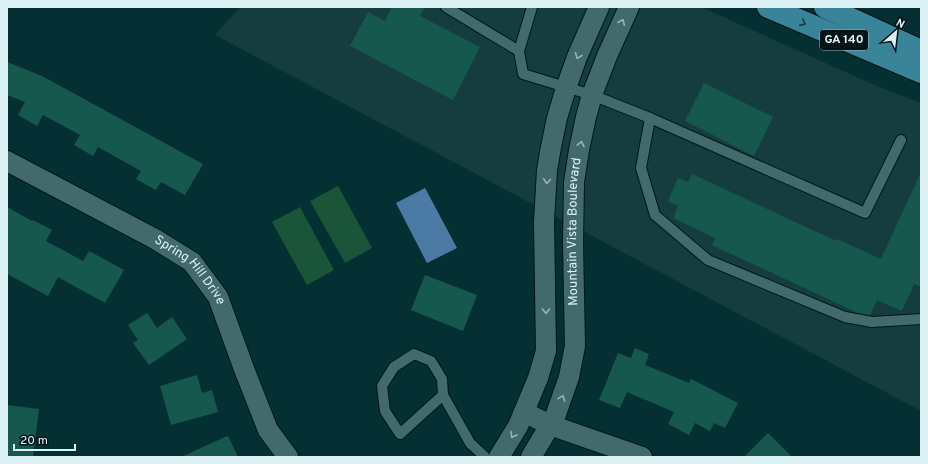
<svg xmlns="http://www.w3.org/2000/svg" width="928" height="464" font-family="Overpass,sans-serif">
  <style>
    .built { fill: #153d40 }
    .green { fill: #1a5539 }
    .water { fill: #4b7ba4 }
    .building { fill: #16584e }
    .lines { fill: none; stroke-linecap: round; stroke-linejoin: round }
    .service-casing { stroke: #001719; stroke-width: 12 }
    .minor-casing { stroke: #001719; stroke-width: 22 }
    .primary-casing { stroke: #001719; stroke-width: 24 }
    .service { stroke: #426a6d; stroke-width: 10 }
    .minor { stroke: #426a6d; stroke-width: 20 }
    .primary { stroke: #3a8499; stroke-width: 22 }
    .oneway { stroke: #97b4b7 }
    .oneway2 { stroke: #183c44 }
    .labels { text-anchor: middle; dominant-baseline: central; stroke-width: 3; stroke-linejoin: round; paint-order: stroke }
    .shield { fill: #051517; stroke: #9cafb1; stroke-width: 1 }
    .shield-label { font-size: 12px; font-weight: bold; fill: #dcf1f3 }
    .street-label { font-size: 13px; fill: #dcf1f3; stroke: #051517 }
  </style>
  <rect width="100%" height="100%" fill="#053033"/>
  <path class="built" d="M240,7H701L872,84L921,103V411L215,35Z"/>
  <g class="green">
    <path d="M338,186L372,248L345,263L310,201Z"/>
    <path d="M300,207L334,270L307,285L272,222Z"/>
  </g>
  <path class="water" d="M425,188L457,248L427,263L396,203Z"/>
  <g class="building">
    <path d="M392,7H425L420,16L480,47L453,100L350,46L368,12L385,21Z"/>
    <path d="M7,62L42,76L203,164L185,195L161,182L156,190L136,179L141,171L98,147L93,156L74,145L80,135L43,115L37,126L18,115L25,102L7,95Z"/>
    <path d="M704,83L773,117L754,156L685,121Z"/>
    <path d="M921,172V287L914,284L902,311L877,300L870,315L858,313L712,245L715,238L673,218L678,206L668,201L678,178L688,182L692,174L836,241L837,239L881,259Z"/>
    <path d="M7,207L32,221L33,220L52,230L46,241L83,261L89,251L124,270L105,303L58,277L48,296L7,274Z"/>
    <path d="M425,275L477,295L463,331L411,310Z"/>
    <path d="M147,313L157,328L172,317L187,339L149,365L133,343L138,340L128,325Z"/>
    <path d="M635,348L649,354L645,365L689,383L691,379L738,403L725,428L714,423L710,431L695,423L689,435L668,424L674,412L627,392L620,408L599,400L618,353L631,358Z"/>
    <path d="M197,375L202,393L212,390L218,412L171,425L160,386Z"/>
    <path d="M7,405L39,409L33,457H7Z"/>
    <path d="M768,433L792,457H744Z"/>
    <path d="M228,436L238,457H181L225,437Z"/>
  </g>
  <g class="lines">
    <defs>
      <g id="service">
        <path d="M446,7L519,51"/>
        <path d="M532,7L519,51L523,74L592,95L650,118L641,168L655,215L708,260L845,317L872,322L921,319"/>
        <path d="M650,118L865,213L901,140"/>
        <path d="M443,395L400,434L385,411L382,386L394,367L414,354L431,361L442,379L443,395L470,443L485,457"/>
      </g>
      <g id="minor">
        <path id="s1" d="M7,161L155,239L192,262L218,297L244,369L268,430L288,457"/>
        <path d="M524,412L550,425L642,457"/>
        <path d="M499,457L518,426L538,378L546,351L544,222L547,170L551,147L557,118L566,88L577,57L599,7"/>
        <path id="s2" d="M531,457L555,417L569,377L575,346L573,243L574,182L579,150L586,117L592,95L607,56L629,7"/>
      </g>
      <g id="primary">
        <path d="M768,7L921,72"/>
        <path d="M825,7L921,51"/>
      </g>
    </defs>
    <use href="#service" class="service-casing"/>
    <use href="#minor" class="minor-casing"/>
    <use href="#primary" class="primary-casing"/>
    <use href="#service" class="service"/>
    <use href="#minor" class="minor"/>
    <use href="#primary" class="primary"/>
  </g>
  <defs><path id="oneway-chevron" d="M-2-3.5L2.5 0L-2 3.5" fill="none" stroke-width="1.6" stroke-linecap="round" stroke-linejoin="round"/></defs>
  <g class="oneway">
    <use href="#oneway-chevron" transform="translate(622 22) rotate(-65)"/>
    <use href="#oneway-chevron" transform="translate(578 56) rotate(112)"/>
    <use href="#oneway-chevron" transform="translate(581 144) rotate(-78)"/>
    <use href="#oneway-chevron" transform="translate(547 181) rotate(94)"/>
    <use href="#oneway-chevron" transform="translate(546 311) rotate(89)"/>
    <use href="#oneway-chevron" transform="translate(562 398) rotate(-70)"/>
    <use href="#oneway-chevron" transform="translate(513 435) rotate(121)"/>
  </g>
  <use class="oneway2" href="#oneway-chevron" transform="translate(803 23) rotate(24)"/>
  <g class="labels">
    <rect class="shield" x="820" y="30" width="48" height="20" rx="3"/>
    <g class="shield-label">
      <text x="844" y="40">GA 140</text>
    </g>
    <g class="street-label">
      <text stroke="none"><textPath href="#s2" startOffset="235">Mountain Vista Boulevard</textPath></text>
      <text stroke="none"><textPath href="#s1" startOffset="215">Spring Hill Drive</textPath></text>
    </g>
  </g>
  <rect width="928" height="464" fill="none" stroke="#dcf1f3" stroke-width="16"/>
  <g transform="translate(896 32) rotate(28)" stroke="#051517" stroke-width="3" paint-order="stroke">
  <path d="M0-3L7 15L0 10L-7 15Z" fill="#dcf1f3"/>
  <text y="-6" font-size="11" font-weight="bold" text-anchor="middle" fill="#dcf1f3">N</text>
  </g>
  <path d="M14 444v6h61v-6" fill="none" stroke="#dcf1f3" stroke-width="2"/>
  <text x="20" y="444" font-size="12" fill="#dcf1f3" stroke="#051517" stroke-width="3" paint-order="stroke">20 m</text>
</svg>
